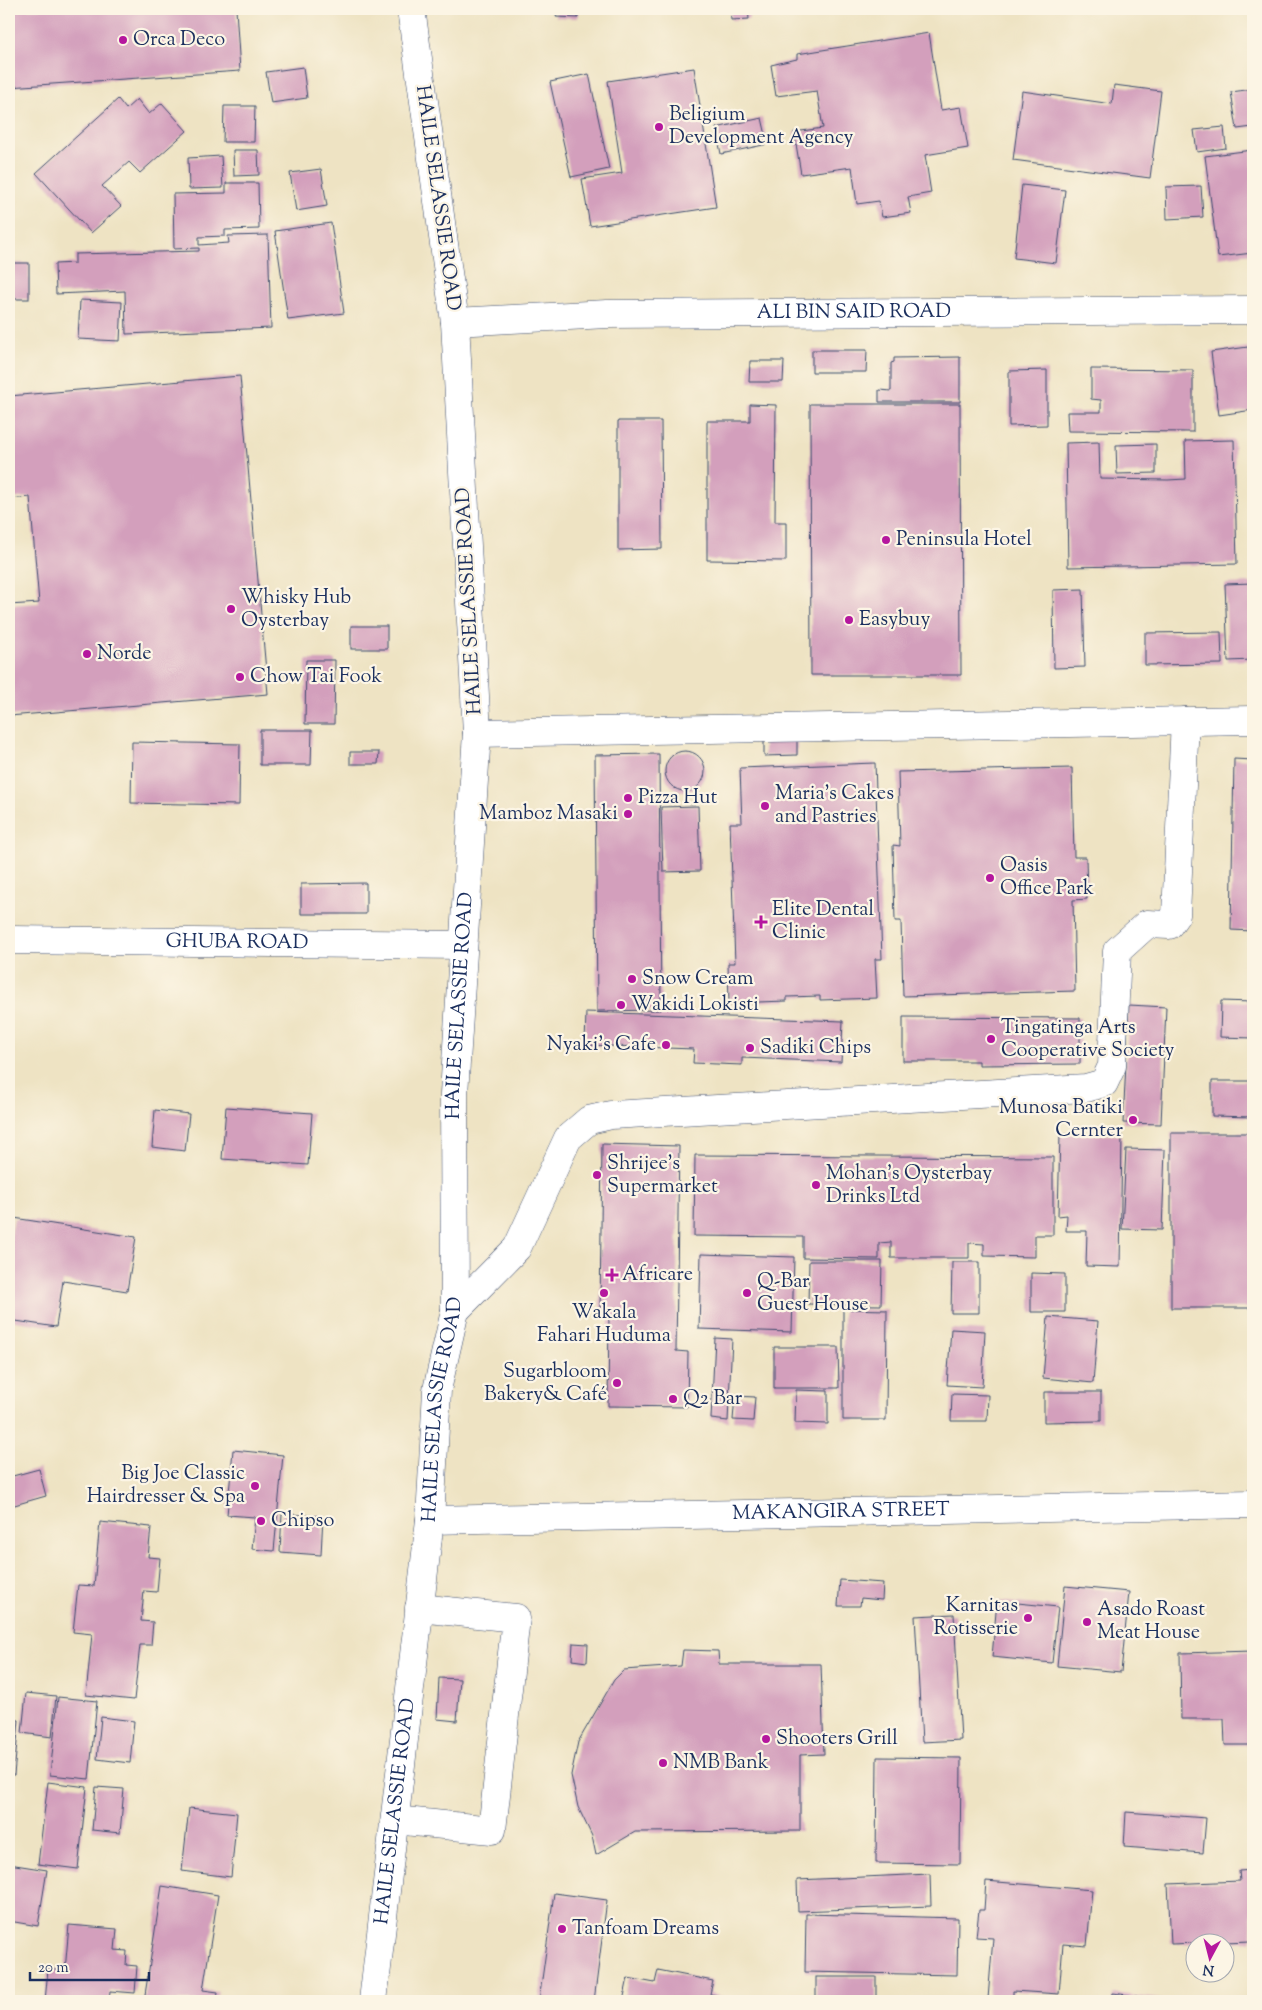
<svg xmlns="http://www.w3.org/2000/svg" width="1262" height="2010" font-family="'Sorts Mill Goudy',serif">
  <style>
    .building { fill: #d39fbc }
    .lines { fill: none; stroke-linecap: round; stroke-linejoin: round }
    .minor-casing { stroke: #3b4a6d; stroke-width: 29 }
    .minor { stroke: #fff; stroke-width: 28 }
    .poi-dot { fill: #b5179e; stroke: #fcf5e5; stroke-width: 2 }
    .labels { text-anchor: middle; dominant-baseline: central; stroke-width: 4.5; stroke-linejoin: round; paint-order: stroke }
    .poi-label { font-size: 20px; fill: #1b2f5e; stroke: #fcf5e5; text-anchor: start }
    .street-label { font-size: 20px; fill: #1b2f5e; stroke: #fcf5e5 }
  </style>
  <rect width="100%" height="100%" fill="#fcf5e5"/>
  <filter id="ink" filterUnits="userSpaceOnUse"><feTurbulence type="fractalNoise" baseFrequency=".02" numOctaves="2"/><feDisplacementMap in="SourceGraphic" scale="10" xChannelSelector="R" yChannelSelector="G"/><feConvolveMatrix kernelMatrix="1 2 1 2 8 2 1 2 1" color-interpolation-filters="sRGB"/></filter>
  <filter id="wash" filterUnits="userSpaceOnUse"><feTurbulence type="fractalNoise" baseFrequency=".0096" numOctaves="4" result="noise"/><feDisplacementMap in="SourceGraphic" scale="20" xChannelSelector="R" yChannelSelector="G"/><feGaussianBlur stdDeviation="1.12" result="paint"/><feColorMatrix in="noise" values="0 0 0 0 0 0 0 0 0 0 0 0 0 0 0 0 0 1.4 0 .05"/><feComposite in="paint" operator="in"/></filter>
  <g filter="url(#wash)">
    <rect width="100%" height="100%" fill="#eee3c3"/>
    <g id="blocks">
      <g class="building">
        <path d="M9,9H236L240,71L9,87Z"/>
        <path d="M557,9H578V18L556,17Z"/>
        <path d="M730,9H748L749,19L731,20Z"/>
        <path d="M929,33L941,110L961,107L968,148L925,155L931,193L908,197L911,213L882,217L879,201L857,204L852,167L801,174L794,132L823,128L817,91L776,96L771,65L797,59V54Z"/>
        <path d="M303,67L307,98L271,103L266,72Z"/>
        <path d="M694,68L716,207L590,226L582,179L622,173L608,81Z"/>
        <path d="M589,74L609,169L571,177L550,82Z"/>
        <path d="M1114,85L1161,91L1150,178L1013,160L1022,91L1112,104Z"/>
        <path d="M1253,89V127L1237,129L1231,92Z"/>
        <path d="M118,99L126,109L137,99L149,114L162,103L187,131L140,173L129,162L102,186L121,206L91,233L36,173Z"/>
        <path d="M224,106H255L254,142H223Z"/>
        <path d="M762,118L768,144L721,154L716,128Z"/>
        <path d="M1224,127L1226,148L1197,152L1194,130Z"/>
        <path d="M233,150H258L259,175L234,176Z"/>
        <path d="M1252,150L1253,253L1218,257L1205,156Z"/>
        <path d="M221,156L223,188L189,189L188,158Z"/>
        <path d="M321,169L327,206L296,211L290,173Z"/>
        <path d="M226,183H258L259,229L225,230V236L199,237V245L229,243L228,236L268,235L271,328L126,334L125,291L56,294L55,264L75,263V254L199,251V248L174,249L173,194L226,193Z"/>
        <path d="M1022,185L1065,190L1056,263L1014,258Z"/>
        <path d="M1201,186L1203,217L1167,219L1166,187Z"/>
        <path d="M331,223L344,313L288,320L275,231Z"/>
        <rect x="9" y="263" width="20" height="36"/>
        <path d="M80,300L122,302L120,341L78,339Z"/>
        <path d="M1248,347L1253,389V410L1219,415L1211,352Z"/>
        <path d="M812,350H867L866,372H812Z"/>
        <path d="M960,357V402H879V390L891,391V363L894,362V358Z"/>
        <path d="M750,361H784L783,382H749Z"/>
        <path d="M1091,369L1193,370V432L1068,431L1067,412H1101V400L1091,399Z"/>
        <path d="M1047,370V425L1009,426V371Z"/>
        <path d="M240,376L268,694L9,716V605L39,603L30,497L9,499V396Z"/>
        <path d="M750,404L776,405L775,522H786V561L707,560V421H750Z"/>
        <path d="M810,404H960L961,675H811Z"/>
        <path d="M618,421H661L662,549L618,550Z"/>
        <path d="M1234,440L1237,564L1068,567L1066,443L1099,442L1100,479L1168,480L1186,479L1185,441Z"/>
        <path d="M1156,444V473L1117,474L1116,445Z"/>
        <path d="M1253,583V660L1228,661L1225,584Z"/>
        <path d="M1083,589L1085,667L1054,668L1053,590Z"/>
        <rect x="351" y="626" width="36" height="23"/>
        <path d="M1221,632L1222,664L1145,665V633Z"/>
        <path d="M306,660H335L334,724H305Z"/>
        <path d="M260,730H312L311,765H260Z"/>
        <path d="M797,739V755L764,756V740Z"/>
        <path d="M132,742L240,744L239,805L131,803Z"/>
        <circle cx="685" cy="771" r="20"/>
        <path d="M350,752H379L378,764H350Z"/>
        <path d="M659,754L661,1010L597,1011L595,755Z"/>
        <path d="M1234,759L1253,760V931L1231,930Z"/>
        <path d="M875,763L882,959H875L877,998L820,1000V996L787,997V1001L729,1003L728,963H735L730,823H742L740,768Z"/>
        <path d="M1072,768L1074,857H1086L1087,899L1073,900L1075,991L903,996L901,921H895L893,845L900,846L898,772Z"/>
        <path d="M698,806L700,871L663,872L661,807Z"/>
        <path d="M366,883V914H301V884Z"/>
        <path d="M1221,1001L1253,1002V1038L1220,1037Z"/>
        <path d="M1129,1005L1166,1007L1161,1124L1123,1123Z"/>
        <path d="M586,1012L843,1021L841,1062L742,1058V1065L693,1063L694,1049L585,1045Z"/>
        <path d="M903,1017L1080,1018V1064L979,1065V1061H903Z"/>
        <path d="M1212,1081H1253V1117L1212,1116Z"/>
        <path d="M226,1107L312,1113L308,1165L222,1159Z"/>
        <path d="M155,1110L189,1114L185,1151L152,1147Z"/>
        <rect x="1171" y="1133" width="82" height="175"/>
        <path d="M1060,1134L1122,1135L1120,1267L1086,1266L1087,1231H1066L1067,1215L1058,1216Z"/>
        <path d="M602,1144L679,1146L676,1351L688,1352L687,1407L608,1406L609,1314H600Z"/>
        <path d="M1126,1149L1165,1150L1162,1230L1122,1229Z"/>
        <path d="M695,1155L1053,1157V1235H1035V1257L984,1256V1244L969,1243V1258H891V1242L879,1243V1259L803,1258V1237L694,1236Z"/>
        <path d="M14,1218L136,1237L127,1291L63,1281L56,1327L9,1320V1247Z"/>
        <path d="M701,1254L794,1257L792,1332L699,1329Z"/>
        <path d="M809,1261H882L881,1305L808,1304Z"/>
        <path d="M952,1262H979V1313H951Z"/>
        <path d="M1031,1273L1065,1274V1312H1031Z"/>
        <path d="M843,1309L887,1310L886,1420H843Z"/>
        <path d="M1048,1317L1098,1321L1093,1383L1043,1378Z"/>
        <path d="M951,1329L985,1331L982,1387L947,1385Z"/>
        <path d="M715,1338L732,1339L728,1421L711,1419Z"/>
        <path d="M774,1347H838L839,1388H774Z"/>
        <path d="M796,1390L828,1391V1424L795,1423Z"/>
        <path d="M1044,1392H1101V1421L1044,1422Z"/>
        <path d="M952,1394L988,1395L987,1421H951Z"/>
        <path d="M735,1396L755,1397L753,1421L733,1420Z"/>
        <path d="M233,1450L283,1455L274,1551L252,1549L255,1517L227,1515Z"/>
        <path d="M39,1469L46,1496L11,1506L9,1477Z"/>
        <path d="M282,1514L323,1516L321,1555L280,1552Z"/>
        <path d="M100,1522L151,1527L148,1557L160,1558L157,1592L144,1591L141,1621L153,1622L151,1645H140L134,1700L86,1695L92,1634L73,1632L78,1585L94,1586Z"/>
        <path d="M840,1580L883,1583L882,1600L861,1598L860,1606H838Z"/>
        <path d="M1065,1586L1129,1592L1121,1672L1057,1666Z"/>
        <path d="M997,1601L1058,1607L1052,1663L992,1657Z"/>
        <path d="M954,1614L961,1740L922,1742L915,1616Z"/>
        <path d="M573,1643L588,1644L587,1662L572,1660Z"/>
        <path d="M683,1650L718,1651L719,1664H821L824,1754L800,1755V1831L635,1832L596,1855L592,1836L578,1807L571,1775L578,1742L614,1680L624,1670L681,1666Z"/>
        <path d="M1253,1651V1745H1225L1224,1719H1181L1180,1653Z"/>
        <path d="M439,1678L460,1679L457,1721L437,1719Z"/>
        <path d="M26,1693L56,1696L52,1737L22,1733Z"/>
        <path d="M58,1697L97,1701L89,1779L50,1775Z"/>
        <path d="M101,1717L134,1721L130,1763L97,1759Z"/>
        <path d="M9,1719L19,1720L14,1775H9Z"/>
        <path d="M877,1757L961,1758L960,1864L876,1863Z"/>
        <path d="M48,1782L87,1787L78,1869L38,1864Z"/>
        <path d="M96,1787L124,1789L120,1833L92,1830Z"/>
        <path d="M189,1808L237,1813L231,1877L182,1871Z"/>
        <path d="M1126,1812L1206,1818L1203,1853L1124,1847Z"/>
        <path d="M9,1864L47,1870L38,1926L9,1921Z"/>
        <path d="M1253,1870L1251,1941L1171,1944L1168,1884L1240,1881L1239,1871Z"/>
        <path d="M930,1874L931,1906L798,1911L797,1880Z"/>
        <path d="M986,1881L1092,1890L1087,1946L1063,1944L1059,1994L1013,1991V2001L988,1999L993,1938L976,1937L979,1910H984Z"/>
        <path d="M162,1886L218,1895L203,1990L218,1992L217,2001H144Z"/>
        <path d="M554,1893L607,1900L594,2001H539Z"/>
        <path d="M806,1914L958,1918L957,1975L805,1972Z"/>
        <path d="M69,1925L117,1929L115,1950L127,1951L126,1965L137,1966L135,1993L110,1991L109,2001H45L48,1969L65,1971Z"/>
        <path d="M658,1970L713,1981L710,1994L742,2001H623L628,1978L655,1983Z"/>
        <rect x="816" y="1977" width="60" height="22"/>
        <path d="M1113,1993L1164,2000V2001H1112Z"/>
        <path d="M489,1997L515,2000V2001H488Z"/>
      </g>
    </g>
  </g>
  <g filter="url(#ink)">
    <use href="#blocks" fill-opacity="0" stroke="#3b4a6d" stroke-width="1"/>
    <g class="lines">
      <defs>
        <g id="minor">
          <path id="s1" d="M455,322L607,314L1253,310"/>
          <path d="M477,733L1253,720"/>
          <path id="s2" d="M9,940L463,945"/>
          <path d="M455,1311L517,1248L568,1138L589,1120L611,1115L1086,1088L1104,1083L1112,1066L1117,951L1147,924L1169,925L1176,915L1185,721"/>
          <path id="s3" d="M430,1520L1253,1504"/>
          <path d="M395,1820L492,1830L516,1618L419,1608"/>
          <path id="s4" d="M373,2001L430,1520L437,1390L455,1311L454,1094L477,733L455,322L411,9"/>
        </g>
      </defs>
      <use href="#minor" class="minor-casing"/>
      <use href="#minor" class="minor"/>
    </g>
  </g>
  <g class="poi-dot">
    <circle cx="123" cy="40" r="5"/>
    <circle cx="659" cy="127" r="5"/>
    <circle cx="886" cy="540" r="5"/>
    <circle cx="231" cy="609" r="5"/>
    <circle cx="849" cy="620" r="5"/>
    <circle cx="87" cy="654" r="5"/>
    <circle cx="240" cy="677" r="5"/>
    <circle cx="628" cy="798" r="5"/>
    <circle cx="765" cy="806" r="5"/>
    <circle cx="628" cy="814" r="5"/>
    <circle cx="990" cy="878" r="5"/>
    <path d="M758.5 914.5h5v5h5v5h-5v5h-5v-5h-5v-5h5z"/>
    <circle cx="632" cy="979" r="5"/>
    <circle cx="621" cy="1005" r="5"/>
    <circle cx="991" cy="1039" r="5"/>
    <circle cx="666" cy="1045" r="5"/>
    <circle cx="750" cy="1048" r="5"/>
    <circle cx="1133" cy="1120" r="5"/>
    <circle cx="597" cy="1175" r="5"/>
    <circle cx="816" cy="1185" r="5"/>
    <path d="M609.5 1267.5h5v5h5v5h-5v5h-5v-5h-5v-5h5z"/>
    <circle cx="604" cy="1293" r="5"/>
    <circle cx="747" cy="1293" r="5"/>
    <circle cx="617" cy="1383" r="5"/>
    <circle cx="673" cy="1399" r="5"/>
    <circle cx="255" cy="1486" r="5"/>
    <circle cx="261" cy="1521" r="5"/>
    <circle cx="1028" cy="1618" r="5"/>
    <circle cx="1087" cy="1622" r="5"/>
    <circle cx="766" cy="1739" r="5"/>
    <circle cx="663" cy="1763" r="5"/>
    <circle cx="562" cy="1929" r="5"/>
  </g>
  <g class="labels">
    <g class="poi-label">
      <text x="133" y="40">Orca Deco</text>
      <text x="669" y="115">Beligium<tspan x="669" dy="23">Development Agency</tspan></text>
      <text x="896" y="540">Peninsula Hotel</text>
      <text x="241" y="598">Whisky Hub<tspan x="241" dy="23">Oysterbay</tspan></text>
      <text x="859" y="620">Easybuy</text>
      <text x="97" y="654">Norde</text>
      <text x="250" y="677">Chow Tai Fook</text>
      <text x="775" y="794">Maria's Cakes<tspan x="775" dy="23">and Pastries</tspan></text>
      <text x="638" y="798">Pizza Hut</text>
      <text x="618" y="814" text-anchor="end">Mamboz Masaki</text>
      <text x="1000" y="866">Oasis<tspan x="1000" dy="23">Office Park</tspan></text>
      <text x="772" y="910">Elite Dental<tspan x="772" dy="23">Clinic</tspan></text>
      <text x="642" y="979">Snow Cream</text>
      <text x="631" y="1005">Wakidi Lokisti</text>
      <text x="1001" y="1028">Tingatinga Arts<tspan x="1001" dy="23">Cooperative Society</tspan></text>
      <text x="656" y="1045" text-anchor="end">Nyaki's Cafe</text>
      <text x="760" y="1048">Sadiki Chips</text>
      <text x="1123" y="1108" text-anchor="end">Munosa Batiki<tspan x="1123" dy="23">Cernter</tspan></text>
      <text x="607" y="1164">Shrijee's<tspan x="607" dy="23">Supermarket</tspan></text>
      <text x="826" y="1174">Mohan's Oysterbay<tspan x="826" dy="23">Drinks Ltd</tspan></text>
      <text x="622" y="1275">Africare</text>
      <text x="757" y="1282">Q-Bar<tspan x="757" dy="23">Guest House</tspan></text>
      <text x="604" y="1313" text-anchor="middle">Wakala<tspan x="604" dy="23">Fahari Huduma</tspan></text>
      <text x="607" y="1372" text-anchor="end">Sugarbloom<tspan x="607" dy="23">Bakery&amp; Café</tspan></text>
      <text x="683" y="1399">Q2 Bar</text>
      <text x="245" y="1474" text-anchor="end">Big Joe Classic<tspan x="245" dy="23">Hairdresser &amp; Spa</tspan></text>
      <text x="271" y="1521">Chipso</text>
      <text x="1018" y="1606" text-anchor="end">Karnitas<tspan x="1018" dy="23">Rotisserie</tspan></text>
      <text x="1097" y="1610">Asado Roast<tspan x="1097" dy="23">Meat House</tspan></text>
      <text x="776" y="1739">Shooters Grill</text>
      <text x="673" y="1763">NMB Bank</text>
      <text x="572" y="1929">Tanfoam Dreams</text>
    </g>
    <g class="street-label">
      <text transform="translate(437 198) rotate(82)">HAILE SELASSIE ROAD</text>
      <text stroke="none"><textPath href="#s1" startOffset="399">ALI BIN SAID ROAD</textPath></text>
      <text transform="translate(470 601) rotate(-93)">HAILE SELASSIE ROAD</text>
      <text stroke="none"><textPath href="#s2" startOffset="228">GHUBA ROAD</textPath></text>
      <text stroke="none"><textPath href="#s4" startOffset="1001">HAILE SELASSIE ROAD</textPath></text>
      <text stroke="none"><textPath href="#s4" startOffset="596">HAILE SELASSIE ROAD</textPath></text>
      <text stroke="none"><textPath href="#s3" startOffset="411">MAKANGIRA STREET</textPath></text>
      <text stroke="none"><textPath href="#s4" startOffset="191">HAILE SELASSIE ROAD</textPath></text>
    </g>
  </g>
  <rect width="1262" height="2010" fill="none" stroke="#fcf5e5" stroke-width="30"/>
  <g transform="translate(1210 1958) rotate(187)"><circle r="24" fill="#fcf5e5" stroke="#a2a6af"/>
  <path d="M0-4L9 19L0 12L-9 19Z" fill="#b5179e"/>
  <text y="-8" font-size="14" font-weight="bold" text-anchor="middle" fill="#1b2f5e">N</text>
  </g>
  <path d="M30 1972v8h119v-8" fill="none" stroke="#1b2f5e" stroke-width="2.5"/>
  <text x="38" y="1972" font-size="15" fill="#1b2f5e" stroke="#fcf5e5" stroke-width="4" paint-order="stroke">20 m</text>
</svg>
